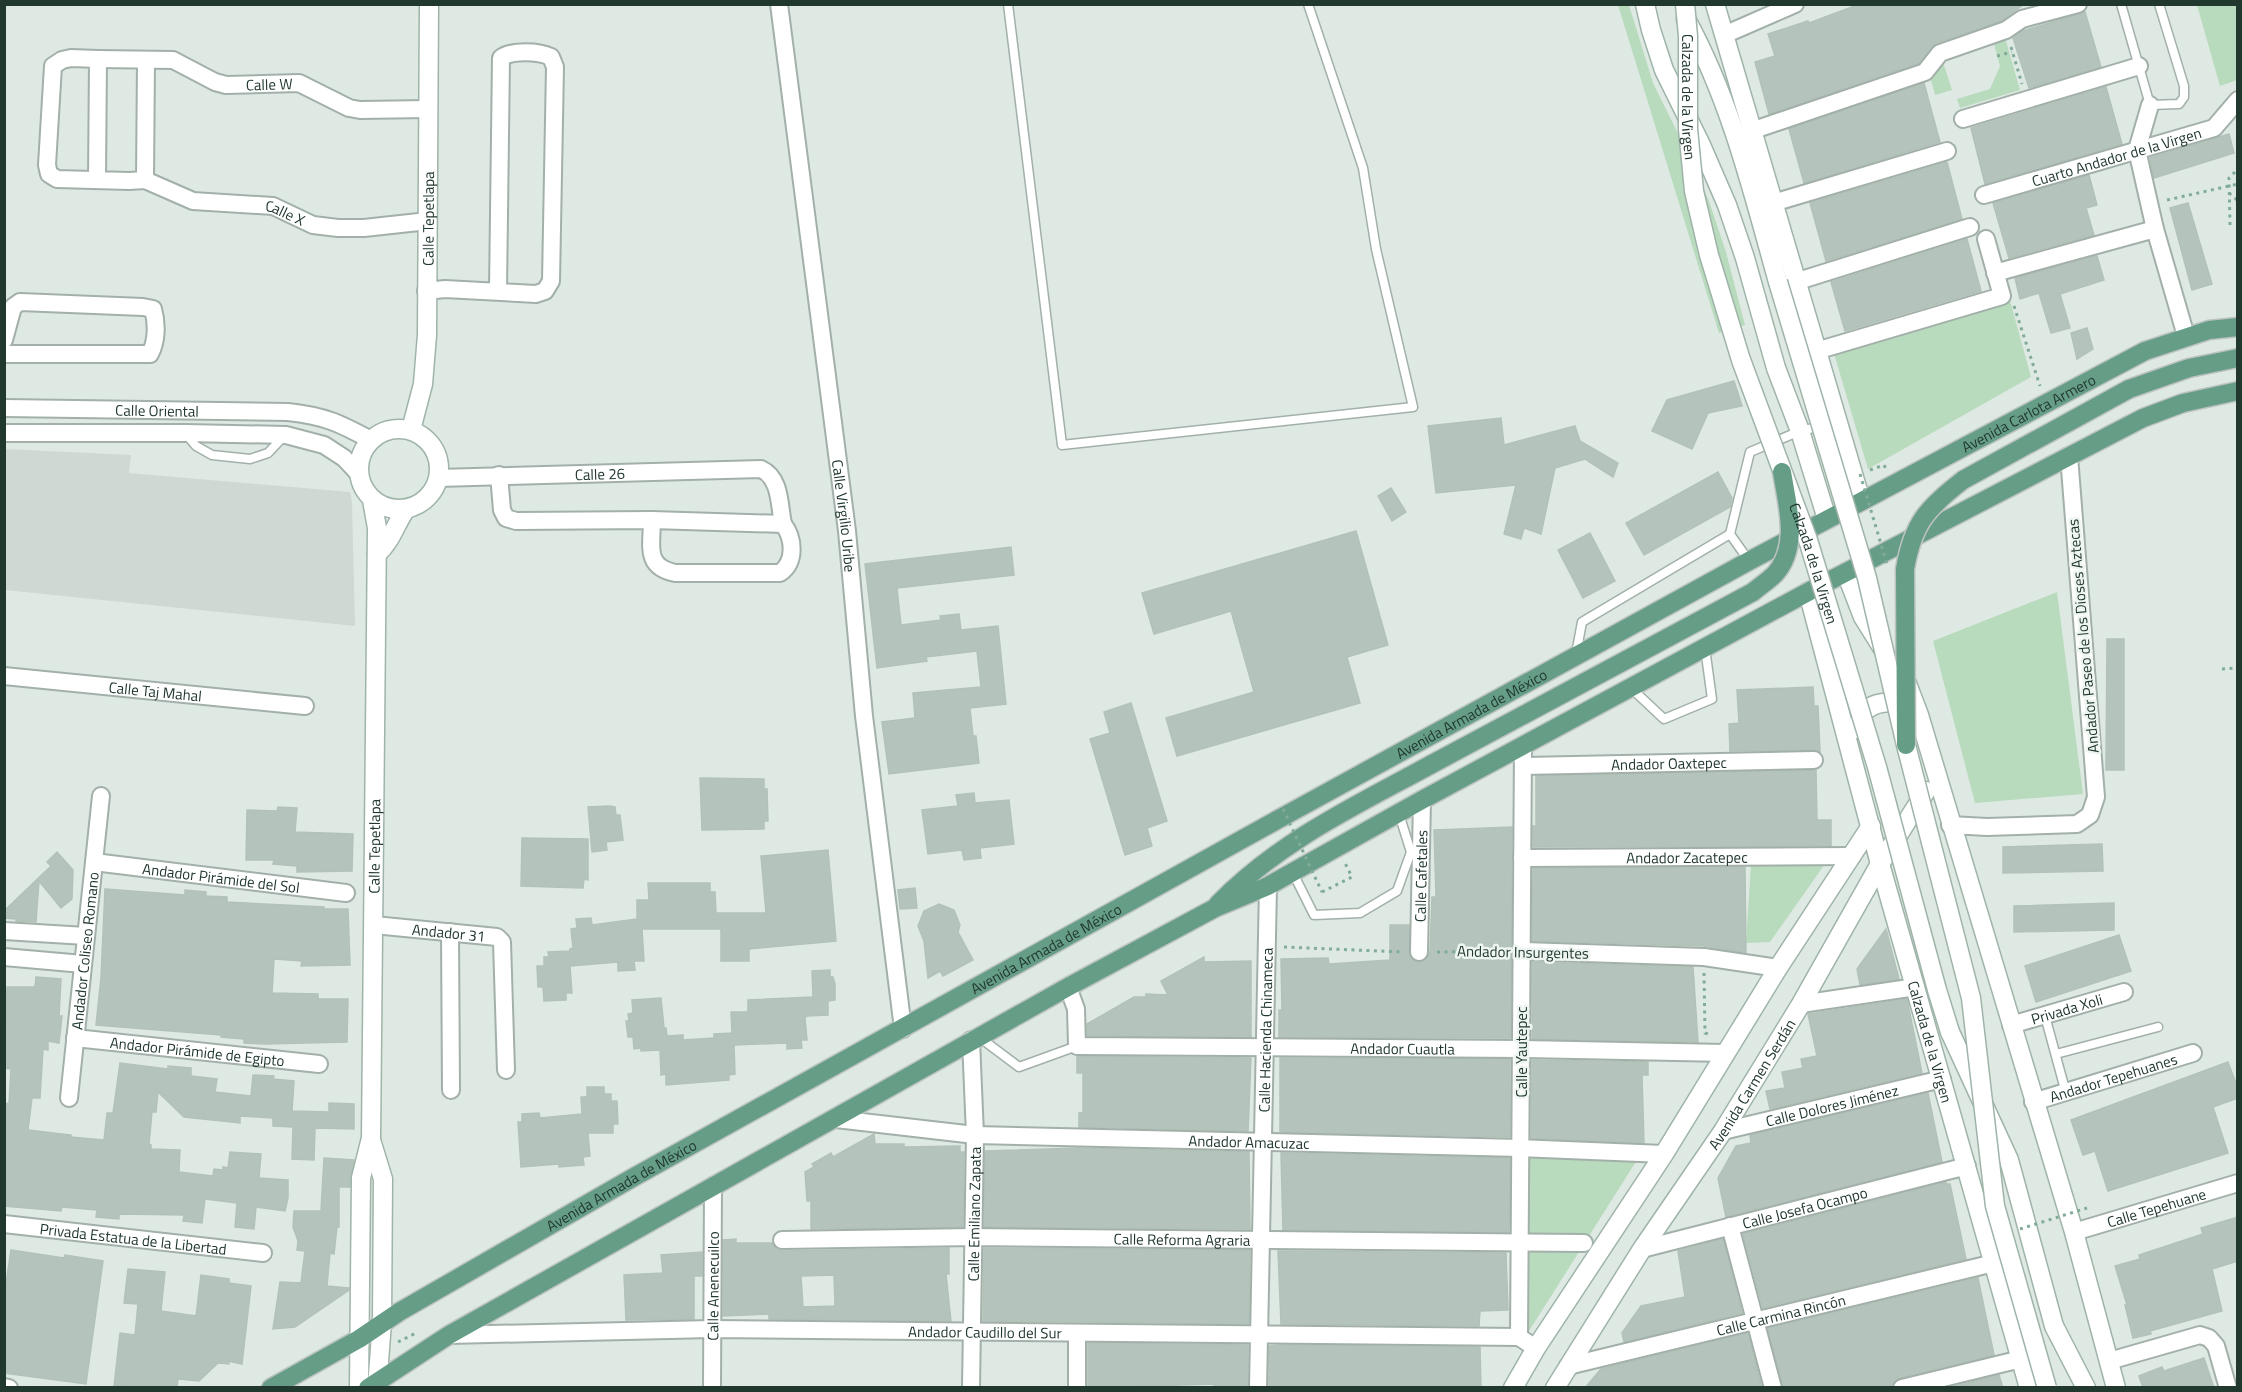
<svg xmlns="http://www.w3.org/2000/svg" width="2242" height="1392" font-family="'Titillium Web',sans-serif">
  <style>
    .built { fill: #cdd9d2 }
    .green { fill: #b8dabd }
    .building { fill: #b4c4bc; stroke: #b2c2b9; stroke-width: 1.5; fill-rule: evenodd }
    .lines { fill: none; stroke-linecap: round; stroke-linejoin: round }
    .lane-casing { stroke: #a2b0a9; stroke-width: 11 }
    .street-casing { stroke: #a2b0a9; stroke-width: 20 }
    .secondary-casing { stroke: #9fb4a9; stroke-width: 21 }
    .primary-casing { stroke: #bcc3c1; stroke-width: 21 }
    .path { stroke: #80ac98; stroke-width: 3; stroke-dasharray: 3 4.5; stroke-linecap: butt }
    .lane { stroke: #fff; stroke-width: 8 }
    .street { stroke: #fff; stroke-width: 16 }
    .secondary { stroke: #fff; stroke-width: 18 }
    .primary { stroke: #659d87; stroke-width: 18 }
    .secondary-bridge-casing { stroke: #9fb4a9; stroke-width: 21; stroke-linecap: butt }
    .primary-bridge-casing { stroke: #bcc3c1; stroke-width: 21; stroke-linecap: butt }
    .path-bridge { stroke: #80ac98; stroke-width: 3; stroke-dasharray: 3 4.5; stroke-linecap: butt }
    .secondary-bridge { stroke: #fff; stroke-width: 18 }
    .primary-bridge { stroke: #659d87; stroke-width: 18 }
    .labels { text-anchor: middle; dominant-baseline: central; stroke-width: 5; stroke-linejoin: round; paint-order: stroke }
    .street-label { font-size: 15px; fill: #21382f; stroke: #eff6f1 }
  </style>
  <rect width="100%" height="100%" fill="#dfe9e3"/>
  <path class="built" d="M5,449L131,455L129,473L350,492L352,502L355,626L5,590Z"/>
  <g class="green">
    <path d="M1618,5H1629L1653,83L1696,170L1710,204L1726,252L1745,325L1719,333Z"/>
    <path d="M2197,5H2237V80L2220,86Z"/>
    <path d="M2004,34L2020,90L1960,108L1957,99L1990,89L2000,66L1992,37Z"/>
    <path d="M1942,59L1952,90L1935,95L1929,73Z"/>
    <path d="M2009,297L2031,377L1868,469L1833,350Z"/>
    <path d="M2057,592L2083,794L1975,803L1933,641Z"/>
    <path d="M1827,861L1770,942L1746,943L1751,864Z"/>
    <path d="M1524,1154L1637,1160L1529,1331L1526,1327L1528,1251Z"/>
  </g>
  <g class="building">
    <path d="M1860,4H2024L2001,21L1936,43L1919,63L1769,114L1755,62L1775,56L1768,34L1808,21L1809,23Z"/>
    <path d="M2085,12L2101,67L2029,88L2013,38L2023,31Z"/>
    <path d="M1924,83L1940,142L1804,183L1789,129Z"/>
    <path d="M2106,87L2122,144L1985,184L1971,128Z"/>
    <path d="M2229,134L2234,153L2154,178L2150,158Z"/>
    <path d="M1947,162L1962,219L1826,261L1810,203Z"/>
    <path d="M2089,175L2097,205L2086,208L2094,235L2009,258L1993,203Z"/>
    <path d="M2188,203L2212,284L2192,290L2170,208Z"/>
    <path d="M1967,239L1981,291L1845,331L1831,282Z"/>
    <path d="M2097,256L2104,280L2060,294L2070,328L2051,333L2039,293L2020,299L2015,278Z"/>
    <path d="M2087,328L2093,349L2077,359L2071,333Z"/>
    <path d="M1734,381L1742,406L1708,413L1692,449L1652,431L1667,400Z"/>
    <path d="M1501,418L1504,445L1575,426L1580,441L1618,463L1613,477L1585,459L1555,468L1541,534L1524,528L1521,539L1504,534L1516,485L1436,493L1428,426Z"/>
    <path d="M1718,472L1732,498L1730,507L1644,555L1626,523Z"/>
    <path d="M1391,488L1406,512L1392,521L1378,496Z"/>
    <path d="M1356,531L1388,645L1347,657L1360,703L1177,756L1166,718L1254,692L1231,611L1154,634L1142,593Z"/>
    <path d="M1590,533L1615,581L1583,598L1558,550Z"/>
    <path d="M1011,547L1014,575L897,588L901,625L941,620L940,616L959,614L961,630L998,626L1006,704L970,708L973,736H976L979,763L889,774L882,722L915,718L913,693L981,687L977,651L926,657L927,661L877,668L865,564Z"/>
    <path d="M2107,639H2124V770H2106Z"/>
    <path d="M1813,687L1814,706H1818L1820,752L1814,750L1730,751L1729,724L1739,723L1737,690Z"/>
    <path d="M1131,703L1167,821L1147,828L1152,846L1125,855L1090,739L1110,733L1104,712Z"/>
    <path d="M1816,770L1817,820H1831V846L1533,847V826H1536V776Z"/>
    <path d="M700,778L764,779V789H767L768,821H764V829L702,830Z"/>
    <path d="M974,793L975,803L1009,800L1014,844L980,848L981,858L964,860L962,850L928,854L922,810L958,806L956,795Z"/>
    <path d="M609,806L615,807L616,815H620L623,840L606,842L607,850L592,852L588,807Z"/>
    <path d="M278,807L297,808L295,832L353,834L352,871L297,872V866L273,864L274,860H246L247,810L277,811Z"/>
    <path d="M1512,827L1511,1038L1279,1037V1010H1282L1281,959L1328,958L1329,964L1390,960V925H1409L1410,957L1418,962L1425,961L1430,952L1432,897H1436L1434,830Z"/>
    <path d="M522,838L588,839V880L584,879L583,888L521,886Z"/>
    <path d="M2102,844L2103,871L2003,873V847Z"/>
    <path d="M828,850L836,941L749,949V961H721V929H642L644,961H634L635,970L618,971V962L570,966L572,993H566V1000L544,1001L543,987H538L537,966H544V957H549L548,952L570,951V949L573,948L571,929L577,928L576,919L591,918L592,925L637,919V900H649L648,883H710V892H715L716,913H766L761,856Z"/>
    <path d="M57,852L73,870L72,899L61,908L39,881L36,922L16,921V919L4,918V911L51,866L47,862Z"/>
    <path d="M1745,867L1746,953L1704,946L1532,941L1533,868Z"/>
    <path d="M915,888L917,908L900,909L898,890Z"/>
    <path d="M105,889L185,895V890L206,892V896L227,897V902L324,907V909H348L350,965L301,966L302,961L274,959L272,993L318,994V999H348L347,1042L265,1044L244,1043V1039L221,1037V1035L96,1025L101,978Z"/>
    <path d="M2114,903V930L2014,932V906Z"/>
    <path d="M939,904L954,910L960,925L958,932L973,960L943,976L940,971L928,978L924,941L918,926L924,911Z"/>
    <path d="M1886,929L1899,979L1860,985L1857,969Z"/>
    <path d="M2119,935L2131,971L2036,1002L2025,966Z"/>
    <path d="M1204,957V962L1251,961V1037L1087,1036V1024L1134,997H1146V994L1168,995L1161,981Z"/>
    <path d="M1532,962L1693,967L1698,1042L1532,1039Z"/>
    <path d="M830,970V977H833L835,984V1000L828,1001V1015L807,1016L805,1018L807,1040H801L802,1048L787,1049V1043L734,1045L735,1074L729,1075V1080L666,1085V1074L661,1075L660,1050L641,1051V1048L634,1049L633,1037H628L626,1021H629L628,1014L633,1013L632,1000L661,998L664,1028H666L667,1036L683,1035V1040L714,1038V1034L732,1033L731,1012H748V1000L813,997L812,971Z"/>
    <path d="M36,977L61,979L59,1016H62L59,1043L48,1041V1050L43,1049L40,1098H32L28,1130L71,1135L70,1137L104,1140L107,1113H113L120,1063L168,1069V1066L191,1068V1076L217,1079L215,1092L251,1096L253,1075L274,1076L273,1079L294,1081L292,1111L329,1112V1103L354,1104V1129L315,1128L314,1160L292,1159L293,1127L273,1126V1118L240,1116V1123L184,1117L158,1092L156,1112H152L149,1144L151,1145V1149L180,1150L179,1172L213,1176L214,1169L223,1170V1167L228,1168L230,1152L261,1154L259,1178L288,1180V1198L285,1211L256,1207L254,1229L235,1227L237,1203L205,1199L202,1223L183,1221L184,1215L119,1214V1219L96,1217L97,1210L62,1207L61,1211L4,1206V1103L9,1104L11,1069L4,1068L7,987H35Z"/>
    <path d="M1907,999L1922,1073L1770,1109L1766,1091L1785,1088L1782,1072L1803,1068L1801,1059L1817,1056L1808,1014Z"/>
    <path d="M1077,1056L1251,1058L1248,1131L1079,1127V1113H1083V1073H1077Z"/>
    <path d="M1280,1058L1510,1059V1137L1280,1132Z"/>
    <path d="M1531,1060L1648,1062V1075H1642L1644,1143L1531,1138Z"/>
    <path d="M2228,1062L2238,1089V1098L2213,1107L2228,1153L2108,1191L2095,1151L2083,1155L2071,1120Z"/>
    <path d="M587,1087H604V1094H611V1101H617L618,1124H613V1133H588L590,1156L583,1157L584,1165L559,1167V1164L521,1167L518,1122H522V1114L539,1113L540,1118L582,1114L581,1097H587Z"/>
    <path d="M1928,1093L1942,1162L1726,1217L1718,1178L1736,1146L1751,1143L1750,1135Z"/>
    <path d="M874,1134L875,1144H904V1147L960,1146V1152H964L963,1227L811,1229V1201H807L805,1172L814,1167L812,1164L831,1153L833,1157Z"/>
    <path d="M1078,1148L1249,1152L1250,1229L984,1227L985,1151Z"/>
    <path d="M1281,1153L1510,1158L1509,1232L1283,1230Z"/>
    <path d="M324,1158L354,1160L350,1187H339V1227H337L334,1254L330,1253L327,1286L349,1288V1290L295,1327L273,1329L280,1282L301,1283L305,1251L297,1250L298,1241L293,1227L294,1211H321Z"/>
    <path d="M1946,1182V1184H1950L1966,1259L1763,1308L1743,1234Z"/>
    <path d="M2238,1217V1261L2212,1269L2222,1311L2150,1331L2151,1334L2133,1338L2125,1305H2127L2115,1266L2140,1259L2139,1255L2203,1234L2201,1228Z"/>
    <path d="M736,1239V1243H772L776,1249L782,1251L949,1248V1274H946L951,1321L769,1319V1314L723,1316V1240ZM834,1275L835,1306L803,1307L801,1276Z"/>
    <path d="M1723,1239L1742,1313L1624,1342L1622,1333L1641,1306L1685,1297L1678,1251Z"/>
    <path d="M984,1248L1250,1250L1249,1324L983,1321Z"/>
    <path d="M11,1250L64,1258L65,1255L103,1261L86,1384L4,1373V1296Z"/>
    <path d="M1278,1251L1506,1253L1508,1310L1480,1311L1479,1326L1281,1324Z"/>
    <path d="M702,1252V1276H694V1319L626,1320L624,1275L663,1273L661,1255Z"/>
    <path d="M128,1269L165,1272L161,1311L196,1316L201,1275L229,1279V1283L251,1286L242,1364L228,1361L229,1364L218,1363L199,1381L178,1379L177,1388L114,1386L120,1333L135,1335L138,1304L124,1303Z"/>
    <path d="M1978,1278L1994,1355L1900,1378L1894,1381L1892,1388H1783L1768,1328Z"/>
    <path d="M1748,1333L1762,1388H1585L1601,1369Z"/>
    <path d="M1088,1343L1248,1345V1388H1214V1384L1088,1388Z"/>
    <path d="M1281,1345L1480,1347L1481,1388H1269V1346Z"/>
    <path d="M2204,1358L2214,1388H2143L2139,1376L2162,1367L2164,1371Z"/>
    <path d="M1999,1375L2003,1388H1948Z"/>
  </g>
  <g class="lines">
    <defs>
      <g id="lane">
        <path d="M1008,4L1062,445L1413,407L1376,249L1363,168L1308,4"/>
        <path d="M2121,4L2150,105L2179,104L2184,97V86L2159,4"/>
        <path d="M185,433L196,446L212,455L250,459L268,453L284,436"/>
        <path d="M1730,534L1750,452L1800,431L1822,426"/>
        <path d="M1576,654L1582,622L1730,534L1749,561"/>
        <path d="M1631,688L1664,719L1712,699L1705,648"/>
        <path d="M1293,873L1314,915L1360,913L1397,891L1411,852L1399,814"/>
        <path d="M2045,1016L2066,1093"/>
        <path d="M979,1037L1019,1067L1077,1046"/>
        <path d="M2056,1054L2158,1027"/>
      </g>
      <g id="street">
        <path id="s1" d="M779,4L847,531L864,716L903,1029"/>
        <path d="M1724,35L1795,4"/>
        <path id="s2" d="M98,59L173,60L215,82L226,85L299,83L349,108L360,110L428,109"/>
        <path d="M2150,105L2137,150L2155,229L2186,336"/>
        <path d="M1963,119L2139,66"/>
        <path d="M1751,131L1925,72L1940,53L2006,30L2022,19L2078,4"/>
        <path id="s3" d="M97,179L98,59L71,58L62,60L53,66L47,165L49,174L57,179L129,181L145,180L193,201L273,206L313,225L338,228H364L428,221"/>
        <path d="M145,180L146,61"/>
        <path id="s4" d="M1984,195L2214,128L2238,100"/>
        <path d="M1773,203L1947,151"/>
        <path d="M1995,273L2155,229"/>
        <path d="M1795,282L1970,227"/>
        <path d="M426,291L445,289L536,294L545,291L551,281L555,67L551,57C539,51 511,50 501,58L498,291"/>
        <path d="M4,340L13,307L20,302L143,307L153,309C157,323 157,341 150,354H4"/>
        <path d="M1816,351L2002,296L1986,239"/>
        <path id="s5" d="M4,408L288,412C325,416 339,423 371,440"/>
        <path d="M4,433H185L286,435L324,445L344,458L359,474"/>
        <path d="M499,475L502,510L506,518L516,521L652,520L783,524C794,538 796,562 780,573H675C644,567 652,545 652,520"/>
        <path id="s6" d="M438,478L761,469C781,478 779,505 783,524"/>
        <path id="s7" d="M4,676L305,706"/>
        <path d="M1523,746L1519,1337L1528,1343"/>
        <path id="s8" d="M1523,766L1814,760"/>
        <path d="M1950,825L1987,827L2077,824L2090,815L2096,797L2069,456"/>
        <path id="s9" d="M1522,858L1852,856"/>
        <path id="s10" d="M94,862L346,893"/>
        <path id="s11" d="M374,925L497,937L502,942L506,1070"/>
        <path d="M4,931L86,936"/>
        <path d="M450,932L451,1090"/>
        <path d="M1522,951L1704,957L1778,968"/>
        <path id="s12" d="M1419,952L1422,800"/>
        <path d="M4,957L83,964"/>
        <path id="s13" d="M1068,987L1076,1009L1077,1046L1521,1049L1726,1053"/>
        <path d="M1801,1004L1916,987"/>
        <path id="s14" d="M2011,1025L2124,992"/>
        <path id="s15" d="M75,1038L319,1064"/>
        <path id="s16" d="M69,1098L101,796"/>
        <path id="s17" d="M2033,1102L2193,1053"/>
        <path id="s18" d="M836,1119L975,1135L1520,1148L1664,1154"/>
        <path id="s19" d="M1723,1131L1942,1079"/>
        <path id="s20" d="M4,1224L263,1253"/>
        <path d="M1730,1226L1773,1388"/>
        <path id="s21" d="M2074,1232L2238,1183"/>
        <path id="s22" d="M782,1240L973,1237L1584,1243"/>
        <path id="s23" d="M1642,1249L1967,1166"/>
        <path id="s24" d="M449,1335L712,1329L1519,1337"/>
        <path d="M2109,1361L2200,1335L2209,1338L2216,1346L2228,1388"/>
        <path id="s25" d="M1568,1366L1994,1263"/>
        <path d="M4,1387L9,1388"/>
        <path id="s26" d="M712,1388L713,1186"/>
        <path id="s27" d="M971,1388L975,1135L971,1040"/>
        <path d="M1077,1388V1333"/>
        <path id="s28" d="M1258,1388L1268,886"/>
        <path d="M1902,1388L2021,1359"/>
      </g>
      <g id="secondary">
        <path d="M1645,4L1651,30L1664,70L1701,145L1727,205L1745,258L1776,368L1800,431L1827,519"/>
        <path d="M1715,4L1861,501"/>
        <path d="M1686,19C1731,101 1753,193 1778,282"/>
        <circle cx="399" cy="469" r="40"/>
        <path id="s29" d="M411,430L423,384L427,335L429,4"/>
        <path d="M377,554C392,540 395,525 406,509"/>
        <path d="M1846,573L1863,617L1883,649"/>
        <path id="s30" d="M1808,592L1880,864L2029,1388"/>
        <path d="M1906,681L1919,715L2074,1232L2116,1388"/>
        <path d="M1858,729C1859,725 1860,719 1862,715C1872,700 1897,699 1910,709"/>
        <path d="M1950,1032L2009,1160L2054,1326L2086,1388"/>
        <path d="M371,1140L383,1179L382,1322L377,1388"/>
        <path id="s31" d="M359,1388L361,1178L371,1138L377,528L372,500"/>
        <path d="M1513,1388L1536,1348L1664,1154L1778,968L1871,826"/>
        <path id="s32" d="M1555,1388L1642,1249L1723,1131L1801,1004L1880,864L1926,791"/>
      </g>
      <g id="primary">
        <path d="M2129,389L2189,368L2238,358"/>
        <path d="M1218,904C1281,840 1355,806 1432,764"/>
        <path id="s33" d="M271,1388L359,1339L399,1312L634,1177L1286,815L1749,561L2145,351L2209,330L2238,327"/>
        <path d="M368,1388L449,1335L1068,987L1215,908L1268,886L1422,800L1808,592L2143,418L2183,403L2238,391"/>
      </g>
    </defs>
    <use href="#lane" class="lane-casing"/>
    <use href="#street" class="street-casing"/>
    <use href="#secondary" class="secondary-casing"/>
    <use href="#primary" class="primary-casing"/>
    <g class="path">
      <path d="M2011,47L2022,84"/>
      <path d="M1997,56L2012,52"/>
      <path d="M2229,193L2238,201"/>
      <path d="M2167,200L2238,184"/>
      <path d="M2230,225L2229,178L2238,169"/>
      <path d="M2014,306L2040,386"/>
      <path d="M1870,470L1884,465L1886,469"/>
      <path d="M2222,669L2238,668"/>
      <path d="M1322,892L1352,877L1345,863"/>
      <path d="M1284,947L1403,952"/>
      <path d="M1437,952L1505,951"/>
      <path d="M1704,973L1705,1033L1708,1034"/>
      <path d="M398,1342L416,1333"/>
    </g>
    <use href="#lane" class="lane"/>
    <use href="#street" class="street"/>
    <use href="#secondary" class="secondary"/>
    <use href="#primary" class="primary"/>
    <defs>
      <g id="secondary-bridge">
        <path id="s34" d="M1685,4L1688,36V129L1694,191L1709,255L1741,360L1808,540L1877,767L1937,990L1950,1032"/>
        <path d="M1778,282L1867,578L1906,745L1971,998L1995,1206L2047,1388"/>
      </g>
      <g id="primary-bridge">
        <path d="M1906,745L1905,569C1913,523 1927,508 1963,480L2129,389"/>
        <path d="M1432,764L1753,592C1760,586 1769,580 1775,574C1800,546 1787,504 1782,472"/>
      </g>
    </defs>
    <use href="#secondary-bridge" class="secondary-bridge-casing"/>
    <use href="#primary-bridge" class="primary-bridge-casing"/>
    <g class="path-bridge">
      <path d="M1860,474L1887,564"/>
      <path d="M1283,809L1322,892"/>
      <path d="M2020,1229L2087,1208"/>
    </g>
    <use href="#secondary-bridge" class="secondary-bridge"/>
    <use href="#primary-bridge" class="primary-bridge"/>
  </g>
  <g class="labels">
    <g class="street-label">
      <text stroke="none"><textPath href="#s2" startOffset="177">Calle W</textPath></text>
      <text stroke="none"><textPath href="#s34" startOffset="93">Calzada de la Virgen</textPath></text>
      <text stroke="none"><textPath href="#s4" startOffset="138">Cuarto Andador de la Virgen</textPath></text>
      <text stroke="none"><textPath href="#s3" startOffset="519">Calle X</textPath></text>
      <text stroke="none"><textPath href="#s29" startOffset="213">Calle Tepetlapa</textPath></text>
      <text stroke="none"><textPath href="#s5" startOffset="153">Calle Oriental</textPath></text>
      <text stroke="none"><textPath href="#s33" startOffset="2010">Avenida Carlota Armero</textPath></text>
      <text stroke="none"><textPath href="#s6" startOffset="162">Calle 26</textPath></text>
      <text stroke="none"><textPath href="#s1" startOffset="516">Calle Virgilio Uribe</textPath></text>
      <text stroke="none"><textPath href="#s34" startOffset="579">Calzada de la Virgen</textPath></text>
      <text transform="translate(2083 636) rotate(-95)">Andador Paseo de los Dioses Aztecas</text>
      <text stroke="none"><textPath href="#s7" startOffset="152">Calle Taj Mahal</textPath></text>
      <text stroke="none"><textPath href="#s33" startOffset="1377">Avenida Armada de México</textPath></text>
      <text stroke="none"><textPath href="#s8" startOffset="146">Andador Oaxtepec</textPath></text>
      <text stroke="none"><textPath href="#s31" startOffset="543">Calle Tepetlapa</textPath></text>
      <text stroke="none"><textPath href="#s9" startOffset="165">Andador Zacatepec</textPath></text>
      <text stroke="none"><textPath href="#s12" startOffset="76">Calle Cafetales</textPath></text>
      <text stroke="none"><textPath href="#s10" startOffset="128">Andador Pirámide del Sol</textPath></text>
      <text stroke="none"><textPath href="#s11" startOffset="75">Andador 31</textPath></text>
      <text stroke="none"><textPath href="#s33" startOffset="891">Avenida Armada de México</textPath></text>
      <text stroke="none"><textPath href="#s16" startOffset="148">Andador Coliseo Romano</textPath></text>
      <text transform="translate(1523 952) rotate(1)">Andador Insurgentes</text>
      <text stroke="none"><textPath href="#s14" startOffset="58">Privada Xoli</textPath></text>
      <text stroke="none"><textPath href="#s28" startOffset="358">Calle Hacienda Chinameca</textPath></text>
      <text stroke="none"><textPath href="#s30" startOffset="466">Calzada de la Virgen</textPath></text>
      <text stroke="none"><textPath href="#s13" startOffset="386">Andador Cuautla</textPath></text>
      <text stroke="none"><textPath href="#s15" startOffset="123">Andador Pirámide de Egipto</textPath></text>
      <text transform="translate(1521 1052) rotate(-90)">Calle Yautepec</text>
      <text stroke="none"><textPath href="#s17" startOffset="84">Andador Tepehuanes</textPath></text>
      <text stroke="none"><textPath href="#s32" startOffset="362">Avenida Carmen Serdán</textPath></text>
      <text stroke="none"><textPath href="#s19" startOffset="112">Calle Dolores Jiménez</textPath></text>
      <text stroke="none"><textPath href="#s18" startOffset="414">Andador Amacuzac</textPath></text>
      <text stroke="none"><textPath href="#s33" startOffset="405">Avenida Armada de México</textPath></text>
      <text stroke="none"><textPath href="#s21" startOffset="86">Calle Tepehuane</textPath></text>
      <text stroke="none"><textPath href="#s23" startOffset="168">Calle Josefa Ocampo</textPath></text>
      <text stroke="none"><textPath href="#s27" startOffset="174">Calle Emiliano Zapata</textPath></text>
      <text stroke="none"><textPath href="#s20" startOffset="130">Privada Estatua de la Libertad</textPath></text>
      <text stroke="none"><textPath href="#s22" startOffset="400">Calle Reforma Agraria</textPath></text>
      <text stroke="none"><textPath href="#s26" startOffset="102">Calle Anenecuilco</textPath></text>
      <text stroke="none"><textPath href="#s25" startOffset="219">Calle Carmina Rincón</textPath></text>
      <text stroke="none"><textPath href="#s24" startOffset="536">Andador Caudillo del Sur</textPath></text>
    </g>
  </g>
  <rect width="2242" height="1392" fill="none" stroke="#21382f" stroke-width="12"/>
</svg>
